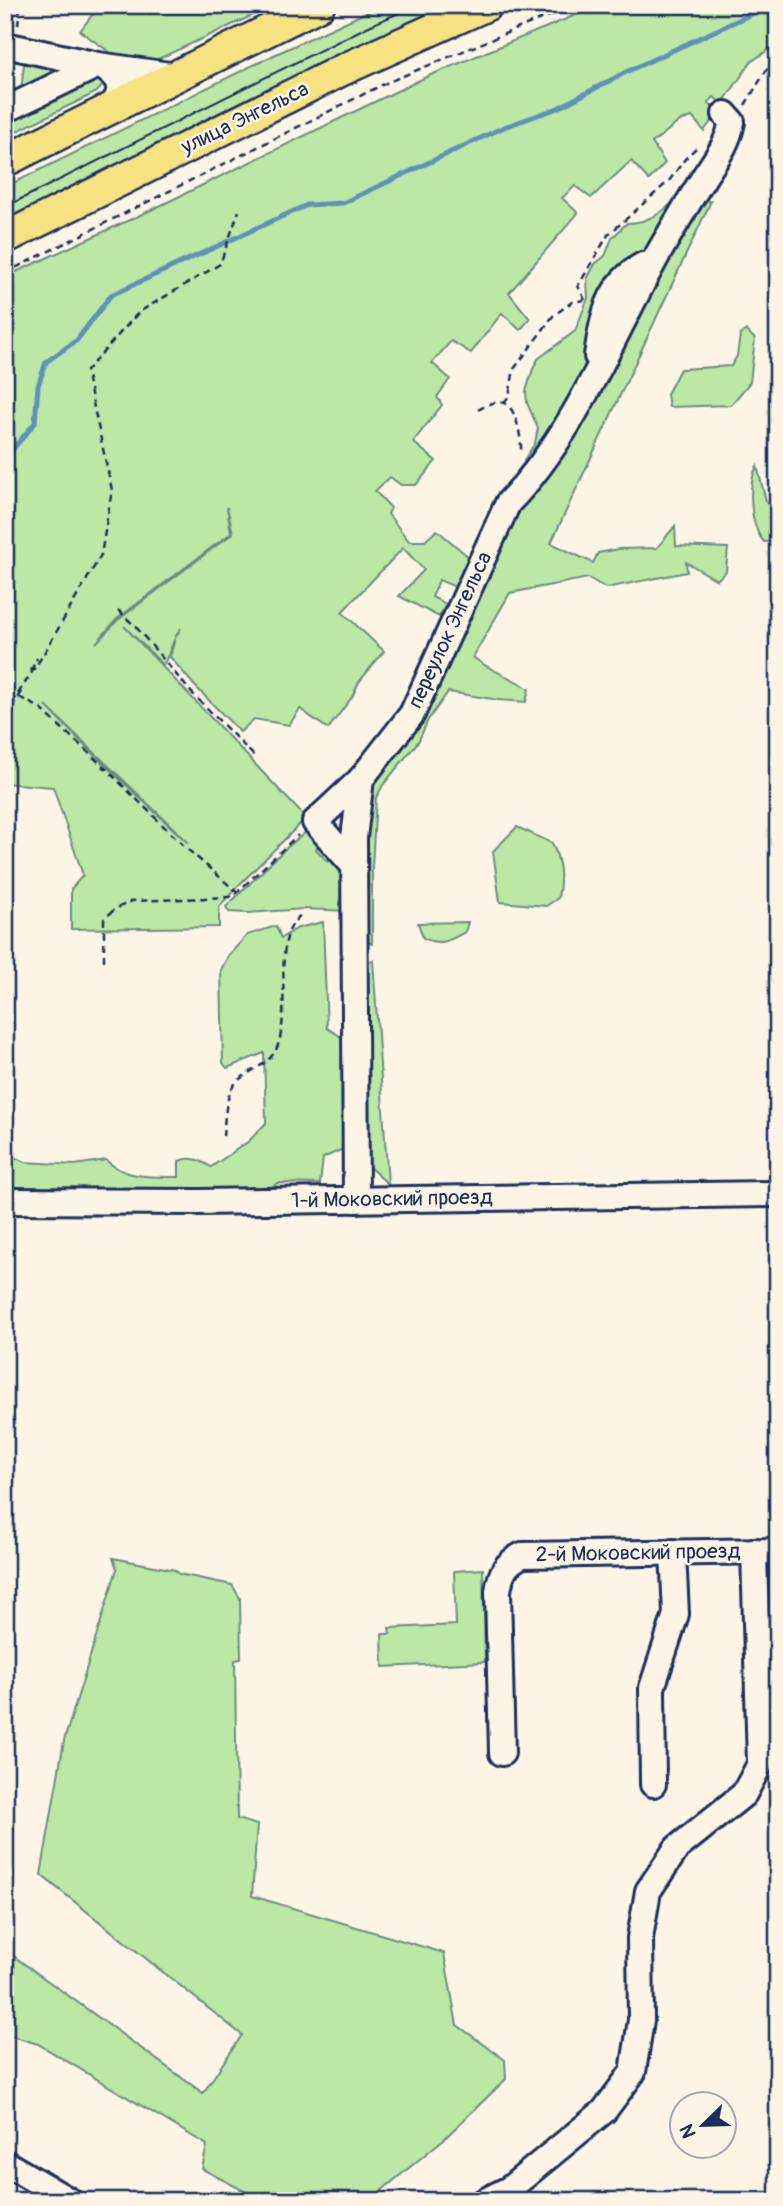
<svg xmlns="http://www.w3.org/2000/svg" width="783" height="2206" font-family="Pangolin,sans-serif">
  <style>
    .green { fill: #bce8a6; stroke: #6c8c82; stroke-width: 2; fill-rule: evenodd }
    .lines { fill: none; stroke-linecap: round; stroke-linejoin: round }
    .stream { stroke: #6290b7; stroke-width: 5 }
    .minor-casing { stroke: #1b2f5e; stroke-width: 30 }
    .major-casing { stroke: #1b2f5e; stroke-width: 35 }
    .path { stroke: #1b2f5e; stroke-width: 2.5; stroke-dasharray: 7 5; stroke-linecap: butt }
    .minor { stroke: #fcf5e5; stroke-width: 24 }
    .major { stroke: #f7e281; stroke-width: 30 }
    .tram { stroke: #1b2f5e; stroke-width: 2 }
    .labels { text-anchor: middle; dominant-baseline: central; stroke-width: 5; stroke-linejoin: round; paint-order: stroke }
    .street-label { font-size: 21px; fill: #1b2f5e; stroke: #fcf5e5 }
  </style>
  <rect width="100%" height="100%" fill="#fcf5e5"/>
  <filter id="ink" filterUnits="userSpaceOnUse"><feTurbulence type="fractalNoise" baseFrequency=".0143" numOctaves="2"/><feDisplacementMap in="SourceGraphic" scale="14" xChannelSelector="R" yChannelSelector="G"/><feConvolveMatrix kernelMatrix="1 2 1 2 8 2 1 2 1" color-interpolation-filters="sRGB"/></filter>
  <g filter="url(#ink)">
    <g class="green">
      <path d="M105,5H275L156,60L111,53L80,31L99,6Z"/>
      <path d="M382,5H455L5,224V187L274,55Z"/>
      <path d="M600,5H778V43L751,62L722,104L714,97L708,103L718,112L704,131L692,117L680,121L652,143L665,163L649,180L631,161L591,198L575,186L562,198L578,213L509,293L530,319L520,330L502,313L471,353L451,341L432,363L450,379L437,397L442,405L413,442L436,461L416,485H401L390,477L375,491L391,508L388,514L409,541H425L437,530L470,558L458,588L439,580L432,597L446,604L439,617L399,596L424,570L403,548L342,612L384,651L359,682L352,697L328,729L300,709L289,725L254,719L240,732L194,685L170,657L175,638L181,628C172,639 171,653 163,665L124,626L306,818L236,888L219,907V927L71,929V889L83,875L53,787L5,783V277L149,211L426,77ZM227,507L233,533L118,620L96,643L117,619L231,533ZM46,706L187,841V842L92,753Z"/>
      <path d="M25,55L64,70L21,91Z"/>
      <path d="M89,77L103,80L104,84L97,92L5,137V118Z"/>
      <path d="M679,194L668,230L598,309L593,308L590,317L594,332L591,369L529,469L524,460L535,443L538,428L527,403L526,391L533,369L538,359L575,331L588,298L587,279L595,264L605,256L612,238L627,223C648,223 667,211 679,194Z"/>
      <path d="M711,201L551,543L593,563L598,553L619,549L657,548L675,526L676,546L728,548L726,571L717,580L686,562L687,572L606,588L588,578L510,593L473,657C489,671 511,676 529,689L526,702L499,700L448,692L428,720L418,742L383,785L376,798L372,867V944L363,940L367,793L496,547L694,202Z"/>
      <path d="M746,330L755,339L750,382L731,405L669,407L667,394L680,369L731,366L737,356L740,335Z"/>
      <path d="M757,466L766,501L772,511H778V542H764C750,526 747,485 757,466Z"/>
      <path d="M517,827L552,843C561,863 562,877 558,898L546,906L500,902L493,851Z"/>
      <path d="M311,828L320,842L316,849L328,862L339,854L347,864L348,911L304,909L248,913L229,912L226,907L285,849Z"/>
      <path d="M323,922L327,1028L348,1041L350,1103L343,1149L323,1158L320,1184L277,1183L268,1190L199,1188L5,1189V1153L25,1162L75,1165L106,1160C125,1179 153,1177 179,1177V1161C192,1156 200,1160 211,1167L249,1141L266,1123L264,1053L227,1068L223,1063L221,970L228,956L247,935L276,926L281,938L298,928Z"/>
      <path d="M468,922L465,932C449,941 441,946 423,938L418,923Z"/>
      <path d="M373,960L388,1184L367,1165V962Z"/>
      <path d="M113,1558L175,1570L179,1574L232,1585L240,1598L241,1659L235,1660L237,1819L257,1825L252,1896L444,1953L457,2025L505,2060L506,2079L445,2138L369,2201H284L248,2193L202,2169L207,2145L38,2044L5,2034V1950L203,2093L242,2035L41,1875L64,1741L117,1569Z"/>
      <path d="M483,1569L485,1662L383,1667L382,1634H390L389,1628L456,1625L454,1571Z"/>
    </g>
    <g class="lines">
      <path class="stream" d="M5,458L35,423L38,386L46,362L77,340L111,295L307,205L343,203L504,127L558,108L628,71L771,5"/>
      <defs>
        <g id="minor">
          <path d="M5,45L98,65C125,78 126,97 102,113"/>
          <path d="M5,110L98,65L177,76"/>
          <path d="M597,356C602,319 608,284 643,265L649,269"/>
          <path d="M354,866L315,822L361,779"/>
          <path d="M356,1200L354,838L361,779L412,714L508,503C578,431 612,334 662,247C676,223 691,198 706,174C718,156 728,143 732,122L725,114"/>
          <path d="M5,1201L199,1202L778,1194"/>
          <path d="M502,1753L498,1591C501,1572 505,1564 522,1555L778,1551"/>
          <path d="M653,1784L652,1688L676,1614L673,1552"/>
          <path d="M5,2163L70,2201"/>
          <path d="M485,2201L509,2189L604,2111L633,2072L641,2020L640,1938L648,1891L677,1848L744,1794L760,1764L754,1551"/>
        </g>
        <g id="major">
          <path d="M5,161L319,5"/>
          <path d="M5,238L340,71L487,5"/>
        </g>
      </defs>
      <use href="#minor" class="minor-casing"/>
      <use href="#major" class="major-casing"/>
      <g class="path">
        <path d="M18,25L20,6L25,5"/>
        <path d="M745,105L778,51"/>
        <path d="M5,273L386,83L543,18L583,5"/>
        <path d="M585,300L578,286L608,235L669,181L685,159L699,145"/>
        <path d="M504,403L509,396L514,369L553,316L572,302L584,300"/>
        <path d="M478,410C485,406 495,400 504,403C517,407 522,442 521,453"/>
        <path d="M118,610L136,627L191,692L256,758"/>
        <path d="M31,671L37,658"/>
        <path d="M19,697L40,708L104,767L186,848L237,892"/>
        <path d="M5,714L43,655L101,555L112,490L86,371L139,312L220,264L239,211"/>
        <path d="M5,718L22,690"/>
        <path d="M104,961V919L115,909L132,901L232,897L298,835"/>
        <path d="M223,1136C225,1121 225,1095 235,1084C249,1068 270,1067 278,1045C290,1009 276,955 291,927C293,922 298,918 301,914"/>
      </g>
      <use href="#minor" class="minor"/>
      <use href="#major" class="major"/>
      <path class="tram" d="M5,207L369,26L417,5"/>
    </g>
  </g>
  <g class="labels">
    <g class="street-label">
      <text transform="translate(245 118) rotate(-26)">улица Энгельса</text>
      <text transform="translate(450 630) rotate(-65)">переулок Энгельса</text>
      <text transform="translate(392 1199) rotate(-1)">1-й Моковский проезд</text>
      <text transform="translate(638 1553) rotate(-1)">2-й Моковский проезд</text>
    </g>
  </g>
  <rect width="783" height="2206" fill="none" stroke="#fcf5e5" stroke-width="28"/>
  <rect x="14" y="14" width="755" height="2178" fill="none" stroke="#1b2f5e" stroke-width="2.5" filter="url(#ink)"/>
  <g transform="translate(703 2125) rotate(247)"><circle r="33" fill="#fcf5e5" stroke="#a2a6af" stroke-width="2"/>
  <path d="M0-5L12 26L0 18L-12 26Z" fill="#1b2f5e"/>
  <text y="-10" font-size="19" font-weight="bold" text-anchor="middle" fill="#1b2f5e">N</text>
  </g>
</svg>
